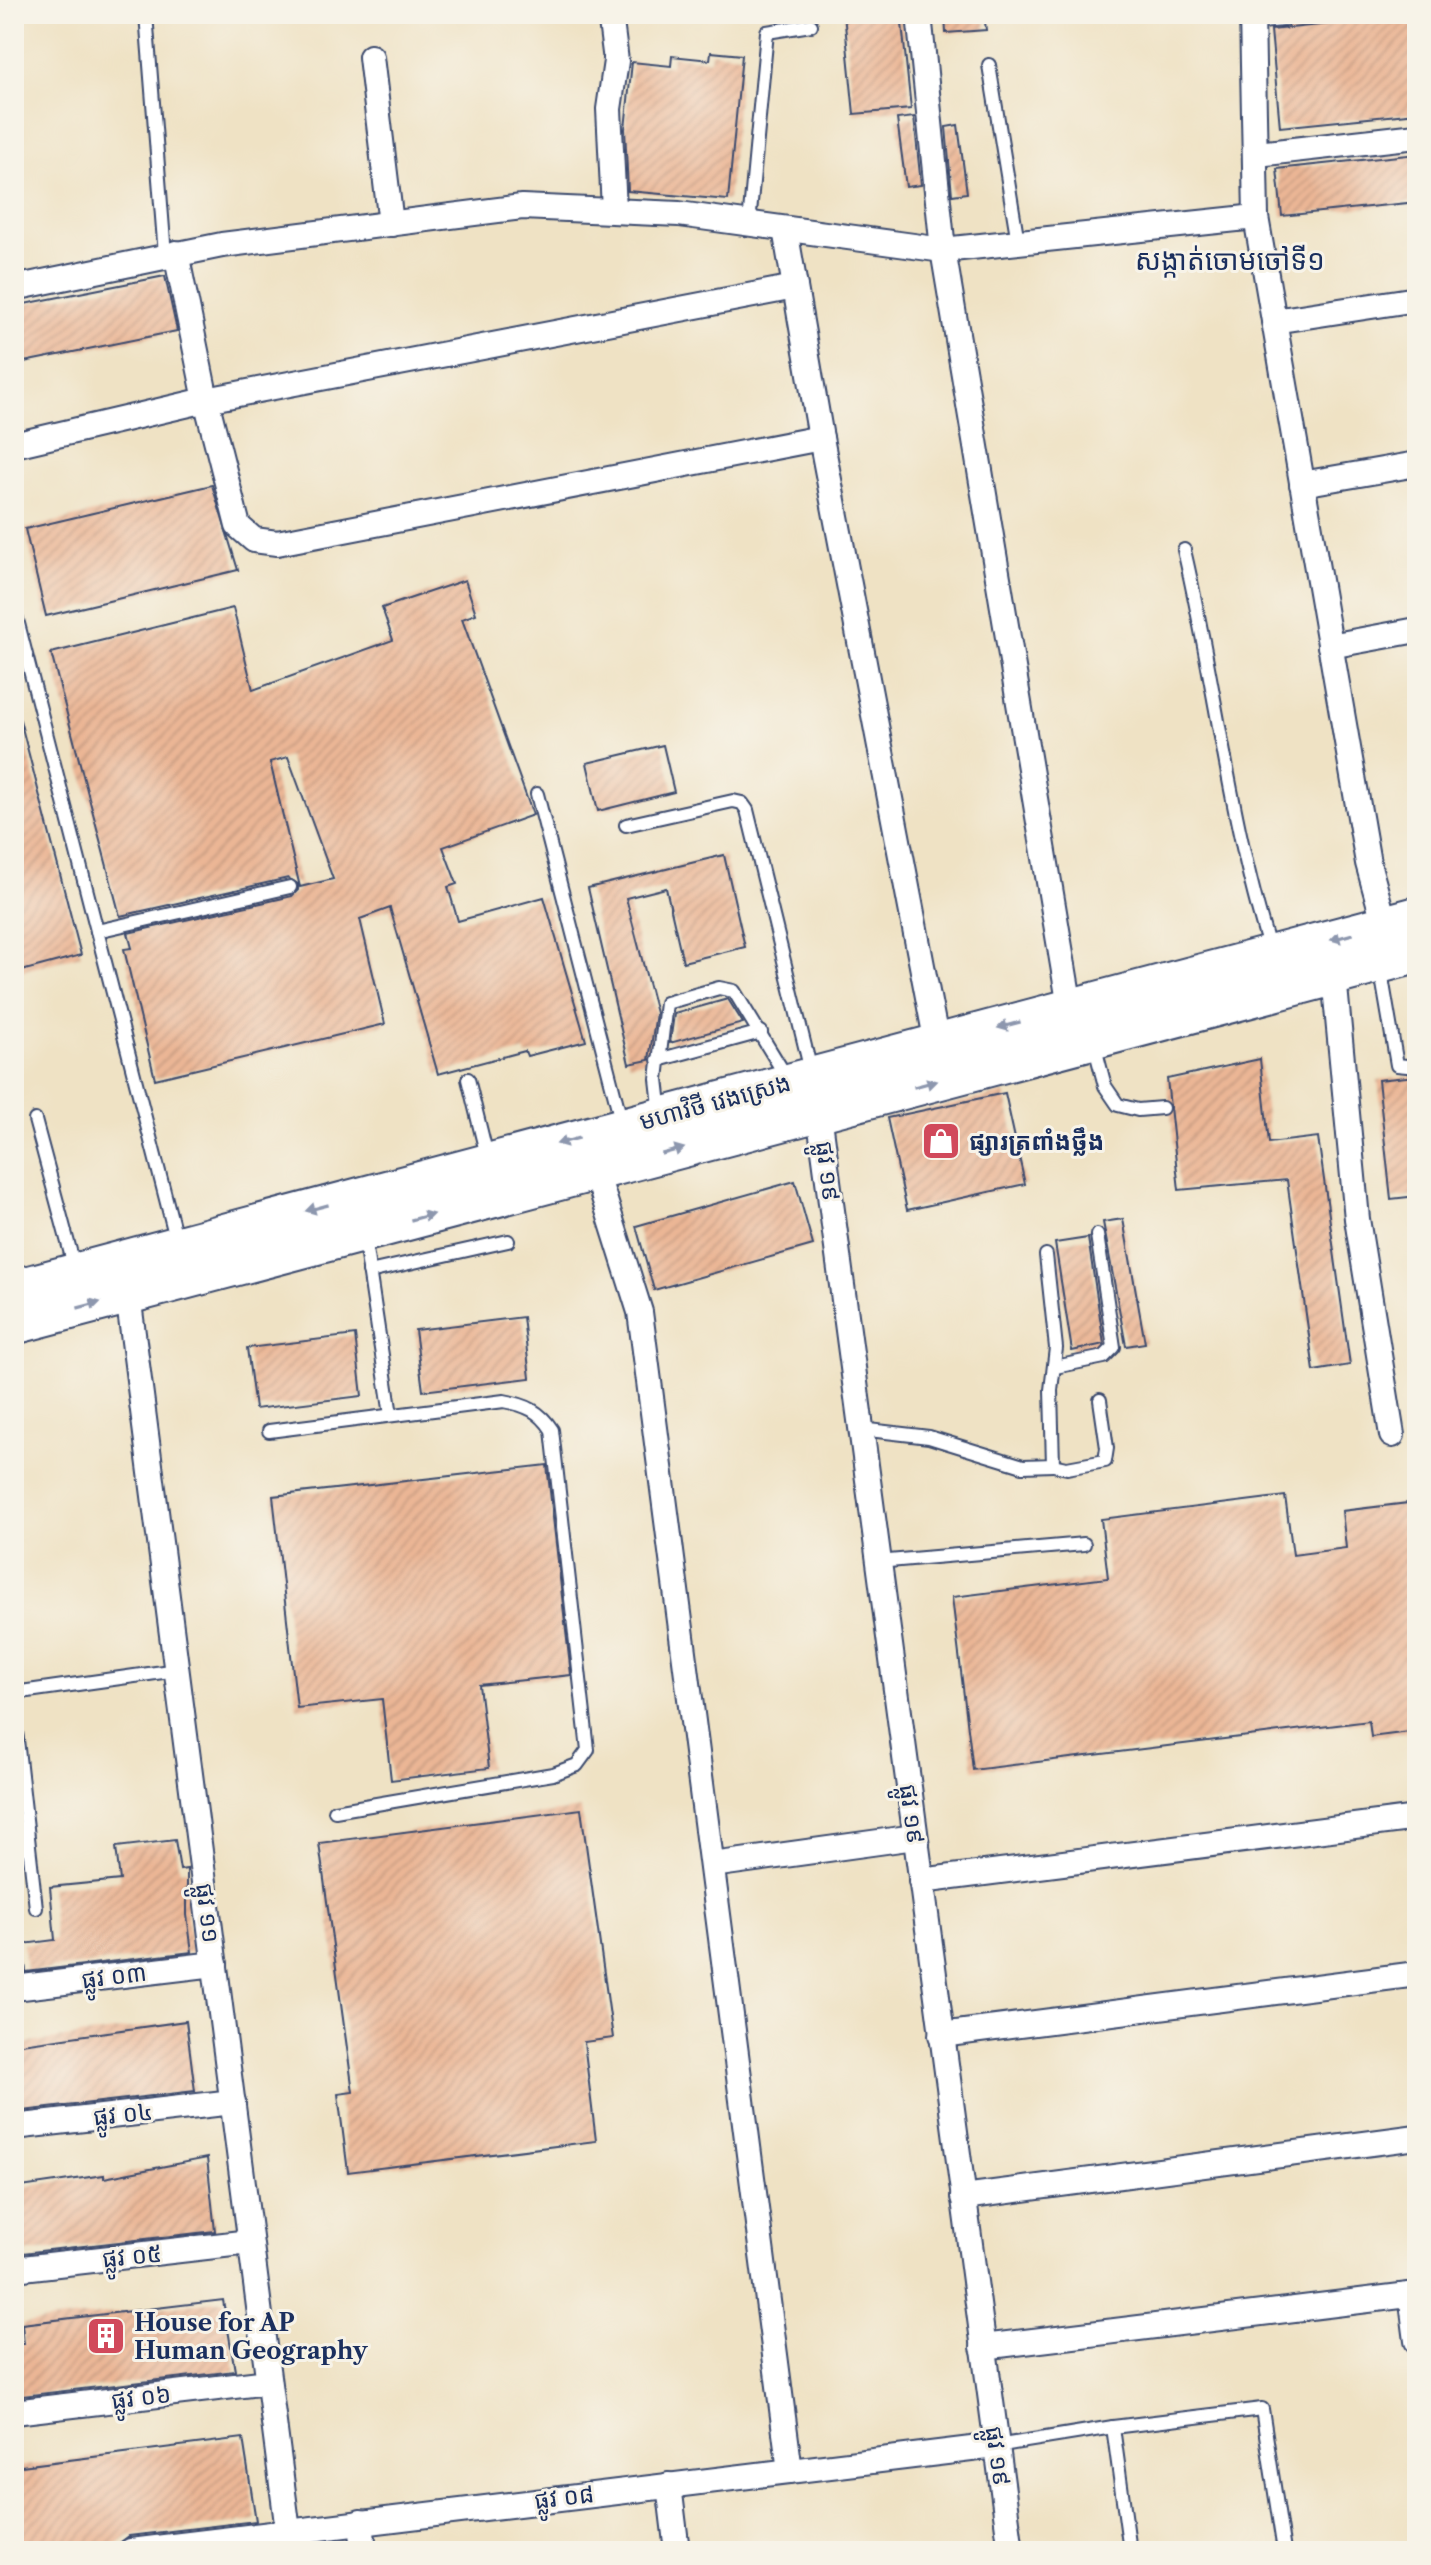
<svg xmlns="http://www.w3.org/2000/svg" width="1431" height="2565" font-family="'Libre Caslon Text','Noto Sans Khmer',serif">
  <style>
    .building { fill: url(#building-hatch); fill-rule: evenodd }
    .lines { fill: none; stroke-linecap: round; stroke-linejoin: round }
    .service-casing { stroke: #3b4a6d; stroke-width: 16 }
    .minor-casing { stroke: #3b4a6d; stroke-width: 28 }
    .primary-casing { stroke: #3b4a6d; stroke-width: 42 }
    .service { stroke: #fff; stroke-width: 12 }
    .minor { stroke: #fff; stroke-width: 24 }
    .primary { stroke: #fff; stroke-width: 38 }
    .oneway { fill: #8d97ae }
    .labels { text-anchor: middle; dominant-baseline: central; stroke-width: 6; stroke-linejoin: round; paint-order: stroke }
    .street-label { font-size: 24px; fill: #1b2f5e; stroke: #f7f3e8 }
    .poi-label { font-size: 24px; font-weight: bold; fill: #1b2f5e; stroke: #f7f3e8; text-anchor: start }
    .quarter-label { font-size: 28px; fill: #1b2f5e; stroke: #f7f3e8 }
  </style>
  <defs>
    <pattern id="building-hatch" width="6" height="6" patternUnits="userSpaceOnUse" patternTransform="scale(2)"><rect width="6" height="6" fill="#ebb695"/><path d="M-1 1l2-2M0 6l6-6M5 7l2-2" fill="none" stroke="#c99d83"/></pattern>
  </defs>
  <rect width="100%" height="100%" fill="#f7f3e8"/>
  <filter id="ink" filterUnits="userSpaceOnUse"><feTurbulence type="fractalNoise" baseFrequency=".0125" numOctaves="2"/><feDisplacementMap in="SourceGraphic" scale="16" xChannelSelector="R" yChannelSelector="G"/><feConvolveMatrix kernelMatrix="1 2 1 2 8 2 1 2 1" color-interpolation-filters="sRGB"/></filter>
  <filter id="wash" filterUnits="userSpaceOnUse"><feTurbulence type="fractalNoise" baseFrequency=".006" numOctaves="4" result="noise"/><feDisplacementMap in="SourceGraphic" scale="32" xChannelSelector="R" yChannelSelector="G"/><feGaussianBlur stdDeviation="1.8" result="paint"/><feColorMatrix in="noise" values="0 0 0 0 0 0 0 0 0 0 0 0 0 0 0 0 0 1.4 0 .05"/><feComposite in="paint" operator="in"/></filter>
  <g filter="url(#wash)">
    <rect width="100%" height="100%" fill="#efe2c4"/>
    <g id="blocks">
      <g class="building">
        <path d="M844,14H901L911,109L854,114Z"/>
        <path d="M945,14H984L986,30L946,33Z"/>
        <path d="M1417,15V113L1280,127L1271,30Z"/>
        <path d="M711,52L742,55L728,200L628,191L625,129L632,62L671,66L672,56L710,60Z"/>
        <path d="M914,117L921,185L906,187L897,119Z"/>
        <path d="M958,125L967,193L952,195L946,127Z"/>
        <path d="M1417,154V202L1282,216L1277,169Z"/>
        <path d="M165,276L177,331L14,364V306Z"/>
        <path d="M212,485L238,570L46,616L25,529Z"/>
        <path d="M465,580L476,614L462,619L533,815L443,847L457,884L448,887L458,921L544,897L586,1041L527,1056L525,1051L438,1074L390,908L360,919L385,1024L155,1079L124,949L132,948L128,933L292,896L298,890V884L288,878L120,916L51,653L233,608L253,690L393,640L382,608ZM288,757L333,879L300,887L270,762Z"/>
        <path d="M20,720L81,955L14,973V721Z"/>
        <path d="M663,745L674,792L598,811L587,763Z"/>
        <path d="M724,855L745,947L683,962L666,888L626,898L656,1013L649,1060L629,1064L588,888Z"/>
        <path d="M728,999L743,1023L670,1043L674,1014Z"/>
        <path d="M1260,1059L1269,1143L1318,1137L1350,1365L1314,1371L1287,1180L1179,1190L1167,1079Z"/>
        <path d="M1416,1076L1417,1196L1391,1199L1378,1080Z"/>
        <path d="M1005,1093L1025,1184L907,1210L887,1118Z"/>
        <path d="M795,1181L813,1245L654,1290L636,1226Z"/>
        <path d="M1123,1219L1145,1343L1126,1346L1103,1222Z"/>
        <path d="M1088,1238L1104,1344L1072,1351L1055,1243Z"/>
        <path d="M523,1317L530,1378L423,1391L415,1330Z"/>
        <path d="M355,1335L362,1396L255,1409L247,1348Z"/>
        <path d="M547,1465L571,1675L479,1685L489,1768L391,1780L382,1699L297,1708L273,1496Z"/>
        <path d="M1285,1496L1293,1555L1346,1548L1342,1511L1417,1502V1731L1371,1737L1369,1721L973,1770L952,1597L1108,1578L1101,1519Z"/>
        <path d="M581,1809L613,2038L584,2042L596,2141L348,2172L338,2094L353,2092L319,1843Z"/>
        <path d="M175,1840L180,1870L187,1869V1915L192,1952L26,1972L23,1944L55,1940L50,1887L120,1880L116,1847Z"/>
        <path d="M186,2021L195,2091L14,2112V2045Z"/>
        <path d="M207,2158L215,2231L14,2254V2188L104,2175V2178Z"/>
        <path d="M223,2300L235,2371L14,2397V2344H24L22,2324Z"/>
        <path d="M243,2438L256,2521L129,2536L117,2545L95,2550L14,2551V2467Z"/>
      </g>
    </g>
  </g>
  <g filter="url(#ink)">
    <use href="#blocks" fill-opacity="0" stroke="#3b4a6d" stroke-width="2"/>
    <g class="lines">
      <defs>
        <g id="service">
          <path d="M146,14L165,255"/>
          <path d="M989,65L1018,242"/>
          <path d="M749,224L767,32L811,25"/>
          <path d="M1184,550C1215,681 1230,823 1270,950"/>
          <path d="M14,608L177,1242"/>
          <path d="M537,794L622,1124"/>
          <path d="M626,825L733,801L742,803L747,810L811,1071"/>
          <path d="M97,931L290,887"/>
          <path d="M1380,966L1397,1065L1417,1067"/>
          <path d="M1094,1044L1105,1086L1118,1105L1138,1110L1162,1108"/>
          <path d="M658,1060L761,1032"/>
          <path d="M468,1079L488,1160"/>
          <path d="M661,1114L657,1079L666,1003L719,988L734,991L787,1078"/>
          <path d="M35,1120L75,1269"/>
          <path d="M364,1236L391,1415"/>
          <path d="M369,1272L508,1241"/>
          <path d="M1055,1367L1104,1357L1114,1347L1097,1235"/>
          <path d="M860,1429L929,1437L1023,1466L1053,1465L1051,1390L1056,1348L1046,1255"/>
          <path d="M269,1431L504,1401C526,1405 540,1411 552,1430L588,1750L577,1765L553,1774L335,1811"/>
          <path d="M1053,1465L1067,1468L1105,1461L1107,1448L1100,1400"/>
          <path d="M877,1562L1084,1544"/>
          <path d="M14,1693L177,1670"/>
          <path d="M14,1713L36,1908"/>
          <path d="M1113,2427L1130,2551"/>
          <path d="M996,2446L1113,2427L1262,2409L1284,2551"/>
        </g>
        <g id="minor">
          <path d="M610,14L616,61L609,109L614,210"/>
          <path d="M919,14L943,250L1072,1019"/>
          <path d="M1252,14L1256,217L1368,863L1385,925"/>
          <path d="M1251,17L1282,14"/>
          <path d="M371,57L391,224"/>
          <path d="M1257,154L1417,136"/>
          <path d="M785,229L821,438L937,1044"/>
          <path d="M176,253L206,400L238,526L254,540L277,543L821,438"/>
          <path d="M14,288L222,245L522,207L679,214L943,250L1256,217"/>
          <path d="M1274,321L1417,299"/>
          <path d="M14,445L206,400L795,287"/>
          <path d="M1302,484L1417,464"/>
          <path d="M1330,646L1417,630"/>
          <path d="M1334,976L1357,1219L1392,1435"/>
          <path d="M817,1098L1011,2551"/>
          <path d="M596,1172L640,1312L790,2471"/>
          <path d="M128,1295L288,2531"/>
          <path d="M712,1865L915,1837"/>
          <path d="M921,1881L1417,1818"/>
          <path d="M14,1988L215,1964"/>
          <path d="M941,2035L1417,1974"/>
          <path d="M14,2127L233,2102"/>
          <path d="M963,2197L1417,2137"/>
          <path d="M14,2269L250,2242"/>
          <path d="M1411,2295L1417,2341"/>
          <path d="M983,2347L1417,2294"/>
          <path d="M14,2412L268,2382"/>
          <path d="M669,2485L677,2551"/>
          <path d="M361,2522L364,2551"/>
          <path d="M131,2551L996,2446"/>
        </g>
        <g id="primary">
          <path d="M14,1289L1417,916"/>
          <path d="M14,1325L1417,954"/>
        </g>
      </defs>
      <use href="#service" class="service-casing"/>
      <use href="#minor" class="minor-casing"/>
      <use href="#primary" class="primary-casing"/>
      <use href="#service" class="service"/>
      <use href="#minor" class="minor"/>
      <use href="#primary" class="primary"/>
    </g>
    <defs><path id="oneway-solid" d="M-6-.8H1V-3.2L6.5 0L1 3.2V.8H-6Z" transform="scale(2)"/></defs>
    <g class="oneway">
      <use href="#oneway-solid" transform="translate(1342 937) rotate(165)"/>
      <use href="#oneway-solid" transform="translate(1009 1025) rotate(165)"/>
      <use href="#oneway-solid" transform="translate(925 1084) rotate(-15)"/>
      <use href="#oneway-solid" transform="translate(568 1141) rotate(165)"/>
      <use href="#oneway-solid" transform="translate(673 1151) rotate(-15)"/>
      <use href="#oneway-solid" transform="translate(317 1208) rotate(165)"/>
      <use href="#oneway-solid" transform="translate(422 1217) rotate(-15)"/>
      <use href="#oneway-solid" transform="translate(89 1305) rotate(-15)"/>
    </g>
  </g>
  <defs>
    <symbol id="shop-square" viewBox="-11 -11 22 22"><rect x="-9" y="-9" width="18" height="18" rx="4" fill="#d1495b" stroke="#f7f3e8"/><path d="M-5-2.5h2.3a2.7 3.5 0 0 1 5.4 0H5L5.5 6h-11ZM-1.5-2.5h3a1.5 2.3 0 0 0-3 0Z" fill="#fff"/></symbol>
    <symbol id="building-square" viewBox="-11 -11 22 22"><rect x="-9" y="-9" width="18" height="18" rx="4" fill="#d1495b" stroke="#f7f3e8"/><path d="M-4-6H4V6H1V3H-1V6H-4ZM-2.5-4.3h1.7v1.8h-1.7ZM.8-4.3h1.7v1.8H.8ZM-2.5-1h1.7V.8h-1.7ZM.8-1h1.7V.8H.8Z" fill="#fff"/></symbol>
  </defs>
  <g fill-rule="evenodd">
    <use href="#shop-square" x="919" y="1119" width="44" height="44"/>
    <use href="#building-square" x="84" y="2314" width="44" height="44"/>
  </g>
  <g class="labels">
    <g class="street-label">
      <text transform="translate(715 1102) rotate(-15)">មហាវិថី វេងស្រេង</text>
      <text transform="translate(828 1171) rotate(83)">ផ្លូវ ១៩</text>
      <text transform="translate(912 1814) rotate(82)">ផ្លូវ ១៩</text>
      <text transform="translate(208 1913) rotate(83)">ផ្លូវ ១១</text>
      <text transform="translate(114 1976) rotate(-7)">ផ្លូវ ០៣</text>
      <text transform="translate(123 2114) rotate(-6)">ផ្លូវ ០៤</text>
      <text transform="translate(132 2256) rotate(-6)">ផ្លូវ ០៥</text>
      <text transform="translate(141 2397) rotate(-7)">ផ្លូវ ០៦</text>
      <text transform="translate(998 2456) rotate(82)">ផ្លូវ ១៩</text>
      <text transform="translate(564 2497) rotate(-7)">ផ្លូវ ០៨</text>
    </g>
    <g class="poi-label">
      <text x="969" y="1141">ផ្សារត្រពាំងថ្លឹង</text>
      <text x="134" y="2322">House for AP<tspan x="134" dy="28">Human Geography</tspan></text>
    </g>
    <g class="quarter-label">
      <text x="1230" y="260">សង្កាត់ចោមចៅទី១</text>
    </g>
  </g>
  <rect width="1431" height="2565" fill="none" stroke="#f7f3e8" stroke-width="48"/>
</svg>
